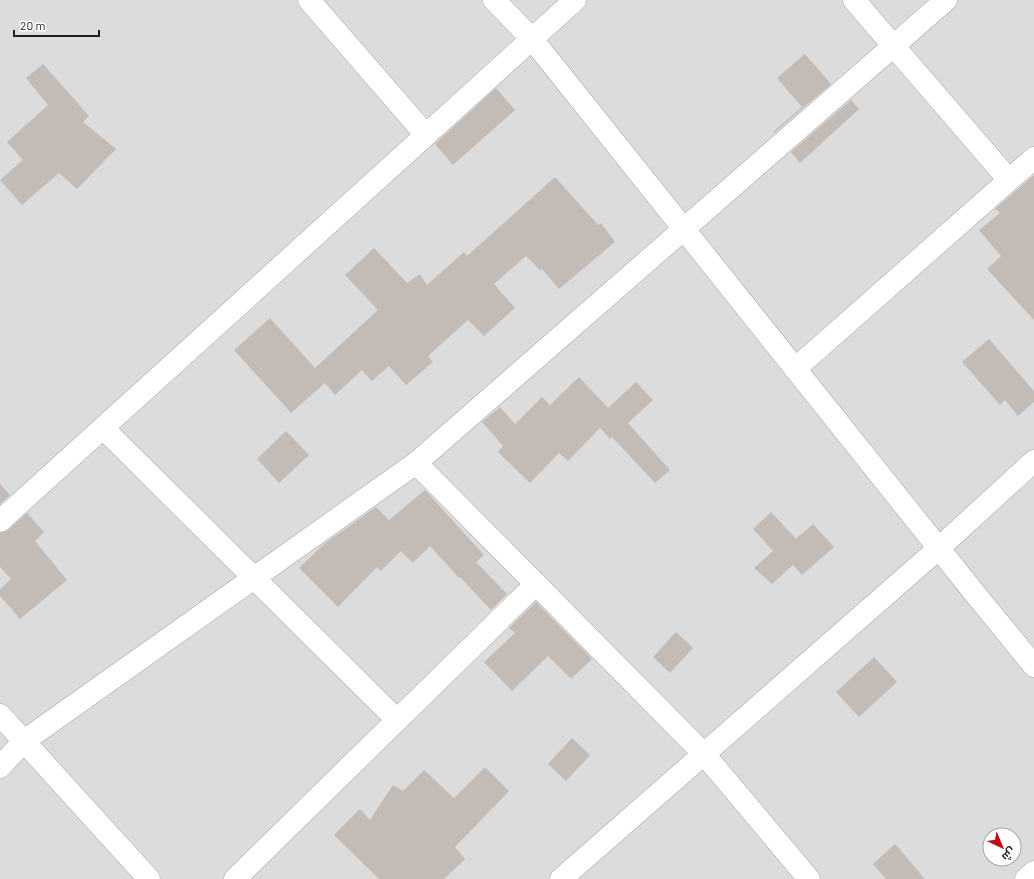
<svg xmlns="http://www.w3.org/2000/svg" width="1034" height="879" font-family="Barlow,Cairo,sans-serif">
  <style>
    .residential { fill: #dddcdc; fill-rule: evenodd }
    .building { fill: #c3bbb5 }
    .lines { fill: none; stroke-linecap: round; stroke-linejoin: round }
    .minor-casing { stroke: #a6a6a6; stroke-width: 23 }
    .minor { stroke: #fff; stroke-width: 22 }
  </style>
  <rect width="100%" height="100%" fill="#efece5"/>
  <path class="residential" d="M0,0H1034V879H0ZM990,835H1014V859H990Z"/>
  <g class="building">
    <path d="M805,54L831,84L774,133L773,132L802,107L777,78Z"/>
    <path d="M43,64L89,116L83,122L116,149L77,189L59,173L22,205L0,180L23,160L7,142L48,105L26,78Z"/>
    <path d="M496,88L515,110L453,165L435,144Z"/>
    <path d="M851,100L859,109L800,163L791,152Z"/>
    <path d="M1034,175V320L987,269L1001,256L979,230L1000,213L995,209Z"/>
    <path d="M555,177L598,225L601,223L615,242L559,289L542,269L540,270L526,256L494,284L515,308L484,336L468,320L428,356L433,362L406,385L389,366L372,381L362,370L335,395L325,383L291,413L234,350L270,318L315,368L378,310L345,275L374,248L407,283L420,274L427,285L464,252L467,256Z"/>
    <path d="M989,339L1034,391V402L1018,416L1005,400L1000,405L962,362Z"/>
    <path d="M579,377L608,408L636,382L653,400L628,423L670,470L655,483L612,437L610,439L600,428L568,461L559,453L530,483L498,452L503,446L482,422L500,407L515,424L542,397L550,405Z"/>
    <path d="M286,431L309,455L279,483L257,459Z"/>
    <path d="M0,484L10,495L0,504Z"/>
    <path d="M425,490L484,555L476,562L507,594L491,610L460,577L459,578L430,546L413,563L401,551L381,571L377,567L338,607L299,568L324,544L376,507L389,520Z"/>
    <path d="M771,512L796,539L813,524L834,547L802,575L793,565L772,584L754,568L773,551L753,529Z"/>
    <path d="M27,513L44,532L35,541L67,580L20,619L0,596V589L11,579L0,567V533L8,530Z"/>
    <path d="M536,602L592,659L571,679L548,656L512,691L484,662L515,633L509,628Z"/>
    <path d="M676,632L693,648L670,673L653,657Z"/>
    <path d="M874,657L897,682L859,717L836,692Z"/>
    <path d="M572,738L590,755L566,781L548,764Z"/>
    <path d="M485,767L509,791L455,847L465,859L444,879H379L334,835L360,809L370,820L393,785L403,791L424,770L454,798Z"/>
    <path d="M895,844L925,879H886L873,864Z"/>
  </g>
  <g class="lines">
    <defs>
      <g id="minor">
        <path d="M309,0L426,135"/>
        <path d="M494,0L532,39L972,590L1034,666"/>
        <path d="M854,0L1009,180"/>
        <path d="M795,369L1034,158"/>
        <path d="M103,428L397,720"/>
        <path d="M416,463L704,754L809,879"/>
        <path d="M0,521L575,0"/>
        <path d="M0,715L149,879"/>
        <path d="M0,767L24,741L416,463L946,0"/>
        <path d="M235,879L536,584"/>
        <path d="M561,879L938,549L1034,461"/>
        <path d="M1026,879L1034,872"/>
      </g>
    </defs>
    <use href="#minor" class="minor-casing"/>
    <use href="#minor" class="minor"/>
  </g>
  <g transform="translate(1002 847) rotate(136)"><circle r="19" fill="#ffffff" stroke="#a5a5a5"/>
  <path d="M0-3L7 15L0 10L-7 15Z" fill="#c20c11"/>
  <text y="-6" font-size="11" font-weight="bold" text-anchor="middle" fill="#1f1f1f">ش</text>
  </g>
  <path d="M14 30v6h85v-6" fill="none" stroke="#1f1f1f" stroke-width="2"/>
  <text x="20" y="30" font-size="12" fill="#1f1f1f" stroke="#ffffff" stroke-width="3" paint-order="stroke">20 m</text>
</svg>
